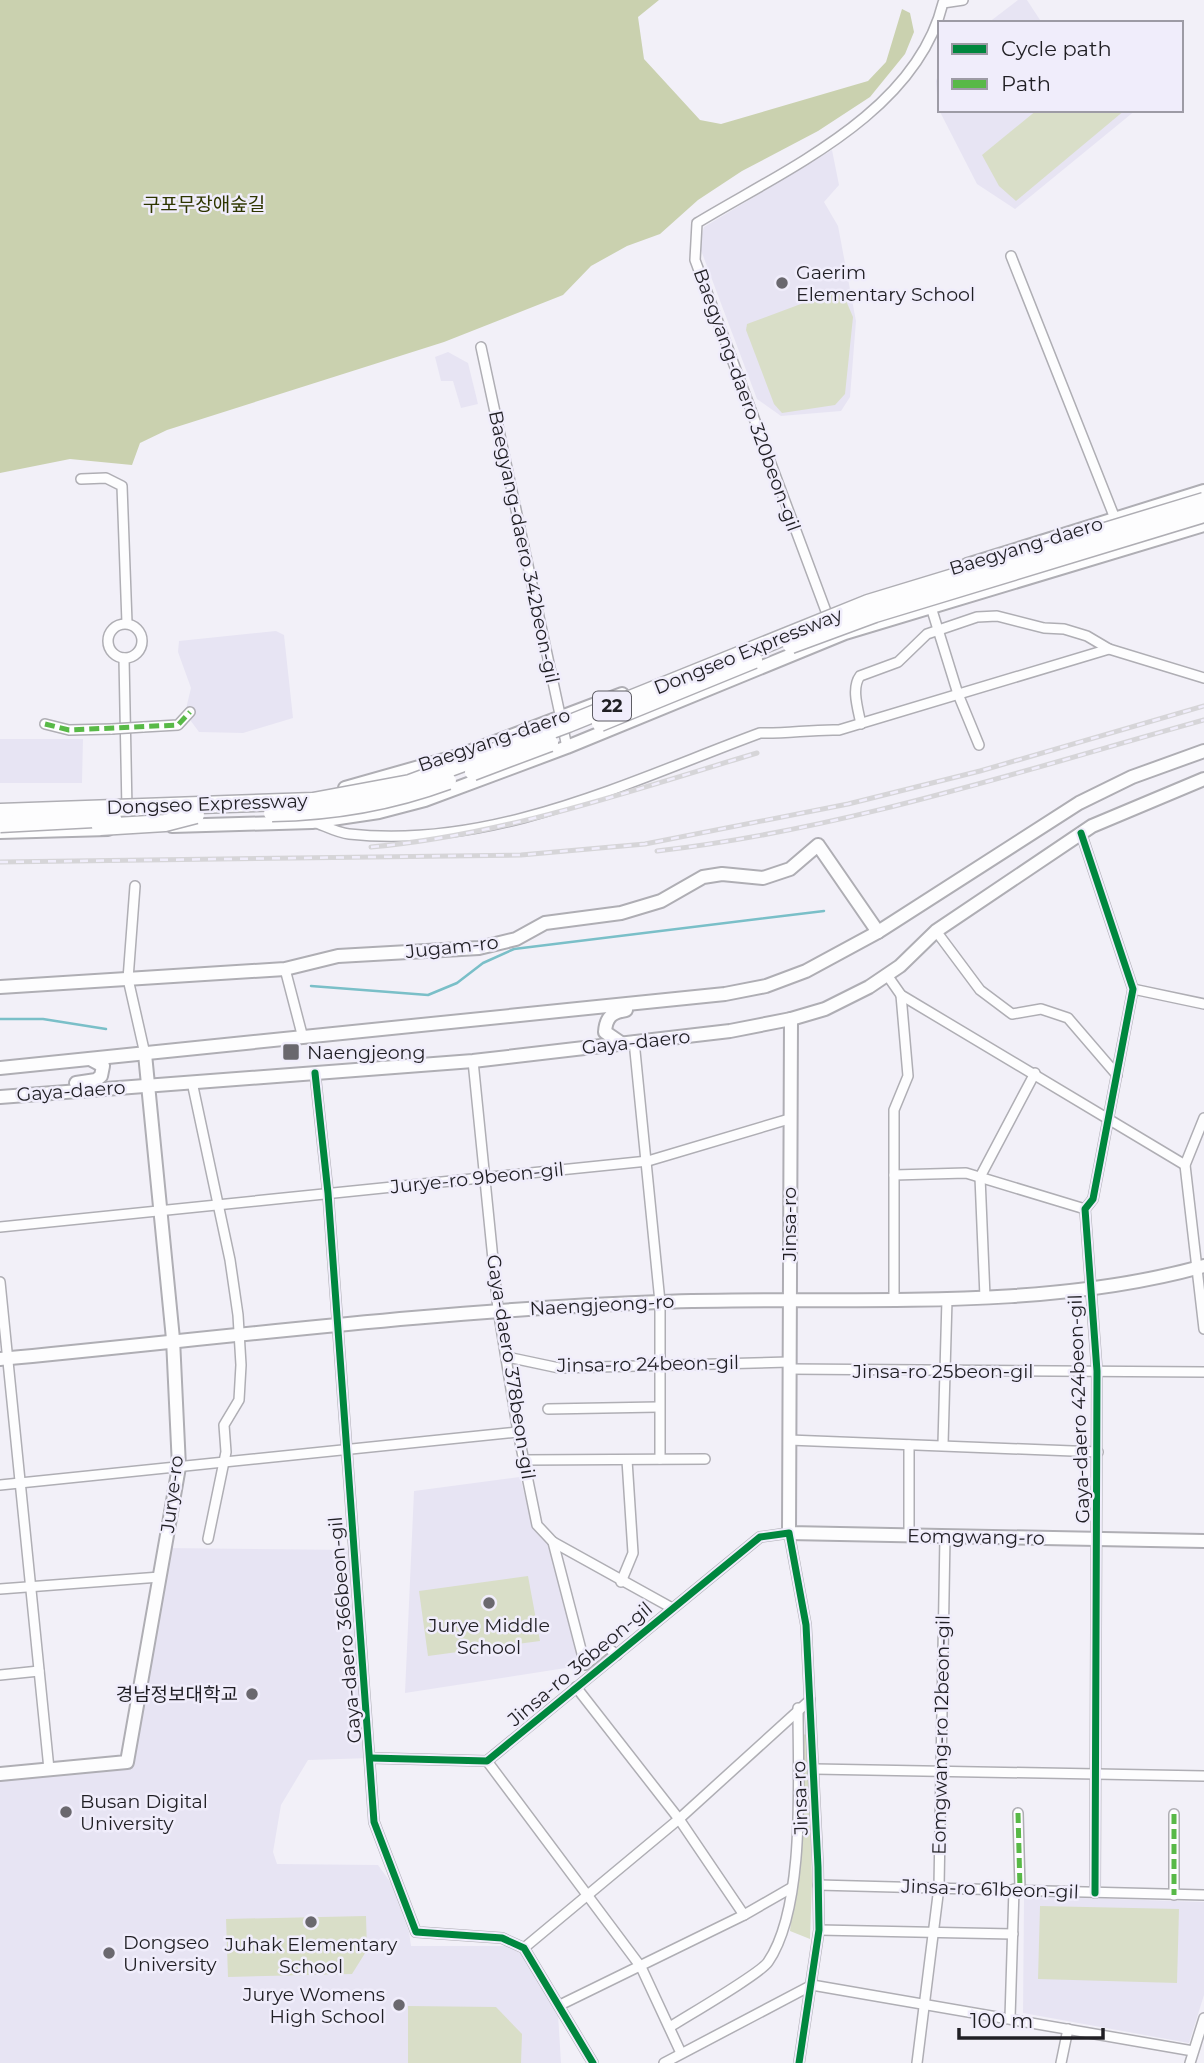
<svg xmlns="http://www.w3.org/2000/svg" width="1204" height="2063" font-family="Montserrat,'Noto Sans KR',sans-serif">
  <style>
    .built { fill: #e7e4f3 }
    .green { fill: #d9dec8 }
    .forest { fill: #cad1af }
    .lines { fill: none; stroke-linecap: round; stroke-linejoin: round }
    .stream { stroke: #7abfc8; stroke-width: 2.5 }
    .street-casing { stroke: #afaeb4; stroke-width: 12 }
    .secondary-casing { stroke: #afaeb4; stroke-width: 16 }
    .street { stroke: #fdfdfe; stroke-width: 9 }
    .secondary { stroke: #fdfdfe; stroke-width: 12 }
    .rail-casing { stroke: #d6d5d8; stroke-width: 5 }
    .rail { stroke: #f0edfb; stroke-width: 2.5; stroke-dasharray: 8; stroke-linecap: butt }
    .street-bridge-casing { stroke: #afaeb4; stroke-width: 12; stroke-linecap: butt }
    .highway-bridge-casing { stroke: #afaeb4; stroke-width: 19; stroke-linecap: butt }
    .street-bridge { stroke: #fdfdfe; stroke-width: 9 }
    .highway-bridge { stroke: #fdfdfe; stroke-width: 16 }
    .quiet { stroke: #58b947; stroke-width: 5; stroke-dasharray: 10 5; stroke-linecap: butt }
    .cycleway-casing { stroke: #f0edfb; stroke-width: 11 }
    .cycleway { stroke: #00873e; stroke-width: 7 }
    .poi-dot { fill: #6a686e; stroke: #f0edfb; stroke-width: 2.5 }
    .labels { text-anchor: middle; dominant-baseline: central; stroke-width: 5; stroke-linejoin: round; paint-order: stroke }
    .shield { fill: #f0edfb; stroke: #5e5d64; stroke-width: 2 }
    .shield-label { font-size: 18px; font-weight: bold; fill: #201f24 }
    .park-label { font-size: 19px; fill: #2e3600; stroke: #f0edfb }
    .poi-label { font-size: 19px; fill: #201f24; stroke: #f0edfb; text-anchor: start }
    .street-label { font-size: 19px; fill: #201f24; stroke: #f0edfb }
  </style>
  <rect width="100%" height="100%" fill="#f2f0f8"/>
  <g class="built">
    <path d="M1018,0H1027L1042,23H988Z"/>
    <path d="M940,69V110H1136L1015,209L977,184L938,108L936,81Z"/>
    <path d="M832,150L839,185L824,202L838,226L856,321L850,397L841,411L781,416L757,399L699,245L704,227Z"/>
    <path d="M448,352L468,363L478,404L461,408L453,381H441L435,357Z"/>
    <path d="M276,631L284,635L293,718L243,733L199,732L185,713L191,688L178,652L179,641Z"/>
    <path d="M0,739H83L82,783H0Z"/>
    <path d="M520,1477L533,1527L553,1542L585,1665L405,1693L414,1491Z"/>
    <path d="M165,1548L353,1550L371,1758L308,1760L281,1805L273,1852L277,1864L378,1865L391,1883L409,1932L411,1946H508L526,1957L558,2014L561,2063H0V1774L127,1762Z"/>
    <path d="M1024,1896L1204,1902V1995L1189,2043L1023,2013Z"/>
  </g>
  <g class="green">
    <path d="M1037,110H1125L1016,201L999,186L982,155Z"/>
    <path d="M841,289L853,317L845,394L835,405L782,413L774,404L746,330L747,324Z"/>
    <path d="M528,1576L540,1641L428,1656L419,1591Z"/>
    <path d="M802,1734L808,1735L812,1881L810,1939L790,1931L801,1805Z"/>
    <path d="M1040,1906L1179,1909L1177,1983L1038,1979Z"/>
    <path d="M366,1916L367,1950L352,1974L228,1977L226,1919Z"/>
    <path d="M408,2006L496,2007L522,2034L521,2063H408Z"/>
  </g>
  <path class="forest" d="M0,0H659L638,17L644,59L700,120L721,124L868,81L886,62L902,9L910,13L914,32L905,54L870,97L818,131L742,171L698,200L660,234L627,246L591,266L563,295L444,342L167,430L140,443L132,465L70,459L0,473Z"/>
  <g class="lines">
    <g class="stream">
      <path d="M311,986L428,995L457,983L483,963L514,949L824,911"/>
      <path d="M0,1019H43L106,1029"/>
    </g>
    <defs>
      <g id="street">
        <path d="M1011,256L1116,521"/>
        <path d="M481,347L567,747"/>
        <path d="M81,479L106,478L122,486L127,623"/>
        <path d="M931,607L958,694L979,745"/>
        <path d="M830,622L695,260L697,223C786,169 916,113 943,3L963,0"/>
        <circle cx="125" cy="641" r="17"/>
        <path d="M124,658L127,810"/>
        <path d="M45,724L69,730L112,729"/>
        <path d="M861,724C858,709 851,688 860,676L898,662L927,634L977,617L997,616L1044,628L1064,629L1087,636L1109,649"/>
        <path d="M143,727L178,725L190,712"/>
        <path d="M314,822C325,826 338,833 349,834C492,850 630,781 760,733C787,734 812,729 839,730L1109,649L1204,678"/>
        <path d="M1081,833L1133,989L1093,1199L1085,1209L1097,1371L1095,1893"/>
        <path d="M135,886L128,979L145,1054"/>
        <path d="M936,931L980,990L1012,1014L1041,1009L1068,1018L1117,1075"/>
        <path d="M285,969L303,1038"/>
        <path d="M887,975L901,995L1185,1165"/>
        <path d="M1133,989L1204,1004"/>
        <path d="M634,1041L660,1302V1459"/>
        <path d="M473,1061L498,1309L518,1432L537,1525L553,1542L672,1608"/>
        <path d="M315,1073L328,1193L374,1822L416,1932L502,1938L524,1948L593,2063"/>
        <path d="M192,1082L230,1260L238,1315L241,1365L239,1400L224,1425L226,1452L208,1539"/>
        <path d="M1204,1118L1185,1165L1204,1329"/>
        <path d="M894,1175L966,1173L1085,1209"/>
        <path d="M0,1227L648,1161L789,1119"/>
        <path d="M0,1282L49,1769"/>
        <path d="M985,1297L980,1177L1035,1073"/>
        <path d="M894,1298V1110L908,1076L901,995"/>
        <path d="M507,1357L559,1368L789,1362"/>
        <path d="M789,1369L1204,1372"/>
        <path d="M548,1409L658,1407"/>
        <path d="M789,1440L1098,1452"/>
        <path d="M943,1444L947,1299"/>
        <path d="M524,1460L705,1459"/>
        <path d="M0,1485L518,1432"/>
        <path d="M909,1536V1445"/>
        <path d="M553,1542L585,1665L607,1647L617,1655"/>
        <path d="M621,1582L633,1553L627,1460"/>
        <path d="M0,1589L160,1577"/>
        <path d="M0,1675L39,1671"/>
        <path d="M576,1687L679,1819L744,1915"/>
        <path d="M371,1758L487,1761L760,1537L789,1533L806,1625L818,1867L819,1930L799,2063"/>
        <path d="M487,1761L641,1967L681,2053"/>
        <path d="M815,1769L1204,1776"/>
        <path d="M1018,1813L1020,1889"/>
        <path d="M1174,1814V1895"/>
        <path d="M818,1885L1204,1895"/>
        <path d="M819,1930L1013,1934"/>
        <path d="M524,1948L679,1819L810,1700"/>
        <path d="M560,2005L744,1915L791,1888"/>
        <path d="M1010,2018L1014,1889"/>
        <path d="M670,2027C687,2016 760,1974 768,1962C806,1907 798,1775 798,1708"/>
        <path d="M664,2063L812,1985L1193,2051"/>
        <path d="M917,2063L939,1887L945,1536"/>
        <path d="M1061,2063L1068,2029"/>
        <path d="M1190,2063L1204,2018"/>
      </g>
      <g id="secondary">
        <path d="M967,565L1204,491"/>
        <path d="M345,788L458,756L622,694"/>
        <path d="M172,826L312,822L379,812L425,800L567,747L845,633L1204,525"/>
        <path d="M0,832L108,829"/>
        <path d="M0,987L285,969L338,956L479,948L516,939L545,923L621,913L661,901L703,877L722,874L763,878L790,869L818,845L878,932"/>
        <path d="M791,1019L789,1533L1204,1541"/>
        <path d="M621,1043L605,1032C606,1017 612,1012 626,1010"/>
        <path d="M0,1068L725,994L766,986L806,971L878,932L1079,803L1132,777L1204,751"/>
        <path d="M76,1083L96,1080L101,1076L103,1066L90,1059"/>
        <path d="M0,1097L473,1061L730,1031L791,1019L825,1009L869,987L900,966L936,931L1092,826L1204,779"/>
        <path d="M0,1359C220,1338 439,1310 660,1302C836,1295 1033,1314 1204,1266"/>
        <path d="M0,1774L127,1762L179,1467L173,1339L145,1054"/>
      </g>
    </defs>
    <use href="#street" class="street-casing"/>
    <use href="#secondary" class="secondary-casing"/>
    <use href="#street" class="street"/>
    <use href="#secondary" class="secondary"/>
    <defs>
      <g id="rail">
        <path d="M371,847C504,835 630,791 757,753"/>
        <path d="M657,851C842,830 1024,770 1204,720"/>
        <path d="M0,862L521,855L645,844L848,804L980,771L1204,706"/>
      </g>
    </defs>
    <use href="#rail" class="rail-casing"/>
    <use href="#rail" class="rail"/>
    <defs>
      <path id="street-bridge" d="M112,729L143,727"/>
      <g id="highway-bridge">
        <path d="M791,645L875,614L1204,514"/>
        <path d="M600,723L754,660"/>
        <path d="M473,772L550,743"/>
        <path d="M0,812L313,801L410,783L568,724L868,603L1204,501"/>
        <path d="M272,813C333,812 391,802 448,781"/>
        <path d="M0,824L113,818"/>
        <path d="M100,827L165,823L196,815"/>
      </g>
    </defs>
    <use href="#street-bridge" class="street-bridge-casing"/>
    <use href="#highway-bridge" class="highway-bridge-casing"/>
    <use href="#street-bridge" class="street-bridge"/>
    <use href="#highway-bridge" class="highway-bridge"/>
    <g class="quiet">
      <path d="M45,724L69,730L178,725L190,712"/>
      <path d="M1018,1813L1020,1889"/>
      <path d="M1174,1814V1895"/>
    </g>
    <defs>
      <g id="cycleway">
        <path d="M1081,833L1133,989L1093,1199L1085,1209L1097,1371L1095,1893"/>
        <path d="M315,1073L328,1193L374,1822L416,1932L502,1938L524,1948L593,2063"/>
        <path d="M371,1758L487,1761L760,1537L789,1533L806,1625L818,1867L819,1930L799,2063"/>
      </g>
    </defs>
    <use href="#cycleway" class="cycleway-casing"/>
    <use href="#cycleway" class="cycleway"/>
  </g>
  <g class="poi-dot">
    <circle cx="782" cy="283" r="7"/>
    <rect x="282" y="1043" width="18" height="18" rx="3.5"/>
    <circle cx="489" cy="1603" r="7"/>
    <circle cx="252" cy="1694" r="7"/>
    <circle cx="66" cy="1812" r="7"/>
    <circle cx="311" cy="1922" r="7"/>
    <circle cx="109" cy="1953" r="7"/>
    <circle cx="399" cy="2005" r="7"/>
  </g>
  <g class="labels">
    <rect class="shield" x="593" y="691.5" width="38" height="29" rx="5"/>
    <g class="shield-label">
      <text x="612" y="706">22</text>
    </g>
    <g class="park-label">
      <text x="204" y="204">구포무장애숲길</text>
    </g>
    <g class="poi-label">
      <text x="796" y="272">Gaerim<tspan x="796" dy="22">Elementary School</tspan></text>
      <text x="307" y="1052">Naengjeong</text>
      <text x="489" y="1625" text-anchor="middle">Jurye Middle<tspan x="489" dy="22">School</tspan></text>
      <text x="238" y="1694" text-anchor="end">경남정보대학교</text>
      <text x="80" y="1801">Busan Digital<tspan x="80" dy="22">University</tspan></text>
      <text x="123" y="1942">Dongseo<tspan x="123" dy="22">University</tspan></text>
      <text x="311" y="1944" text-anchor="middle">Juhak Elementary<tspan x="311" dy="22">School</tspan></text>
      <text x="385" y="1994" text-anchor="end">Jurye Womens<tspan x="385" dy="22">High School</tspan></text>
    </g>
    <g class="street-label">
      <text transform="translate(747 400) rotate(70)">Baegyang-daero 320beon-gil</text>
      <text transform="translate(1026 546) rotate(-17)">Baegyang-daero</text>
      <text transform="translate(524 547) rotate(78)">Baegyang-daero 342beon-gil</text>
      <text transform="translate(748 651) rotate(-22)">Dongseo Expressway</text>
      <text transform="translate(494 740) rotate(-19)">Baegyang-daero</text>
      <text transform="translate(207 804) rotate(-2)">Dongseo Expressway</text>
      <text transform="translate(452 947) rotate(-6)">Jugam-ro</text>
      <text transform="translate(636 1042) rotate(-6)">Gaya-daero</text>
      <text transform="translate(71 1091) rotate(-4)">Gaya-daero</text>
      <text transform="translate(477 1178) rotate(-6)">Jurye-ro 9beon-gil</text>
      <text transform="translate(789 1224) rotate(-90)">Jinsa-ro</text>
      <text transform="translate(602 1305) rotate(-3)">Naengjeong-ro</text>
      <text transform="translate(648 1364) rotate(-1)">Jinsa-ro 24beon-gil</text>
      <text transform="translate(511 1367) rotate(81)">Gaya-daero 378beon-gil</text>
      <text x="943" y="1371">Jinsa-ro 25beon-gil</text>
      <text transform="translate(1079 1409) rotate(-92)">Gaya-daero 424beon-gil</text>
      <text transform="translate(172 1494) rotate(-83)">Jurye-ro</text>
      <text transform="translate(976 1537) rotate(1)">Eomgwang-ro</text>
      <text transform="translate(345 1630) rotate(-95)">Gaya-daero 366beon-gil</text>
      <text transform="translate(580 1664) rotate(-40)">Jinsa-ro 36beon-gil</text>
      <text transform="translate(941 1735) rotate(-89)">Eomgwang-ro 12beon-gil</text>
      <text transform="translate(800 1798) rotate(-92)">Jinsa-ro</text>
      <text transform="translate(990 1889) rotate(2)">Jinsa-ro 61beon-gil</text>
    </g>
  </g>
  <rect x="938" y="21" width="245" height="91" fill="#f0edfb" stroke="#9d9ba5" stroke-width="2"/>
  <rect x="952" y="44" width="35" height="10" fill="#00873e" stroke="#9d9ba5" stroke-width="2"/>
  <text x="1001" y="56" font-size="21" fill="#201f24">Cycle path</text>
  <rect x="952" y="79" width="35" height="10" fill="#58b947" stroke="#9d9ba5" stroke-width="2"/>
  <text x="1001" y="91" font-size="21" fill="#201f24">Path</text>
  <path d="M959 2028v10h144v-10" fill="none" stroke="#201f24" stroke-width="3.5"/>
  <text x="970" y="2028" font-size="21" fill="#201f24" stroke="#f0edfb" stroke-width="5" paint-order="stroke">100 m</text>
</svg>
